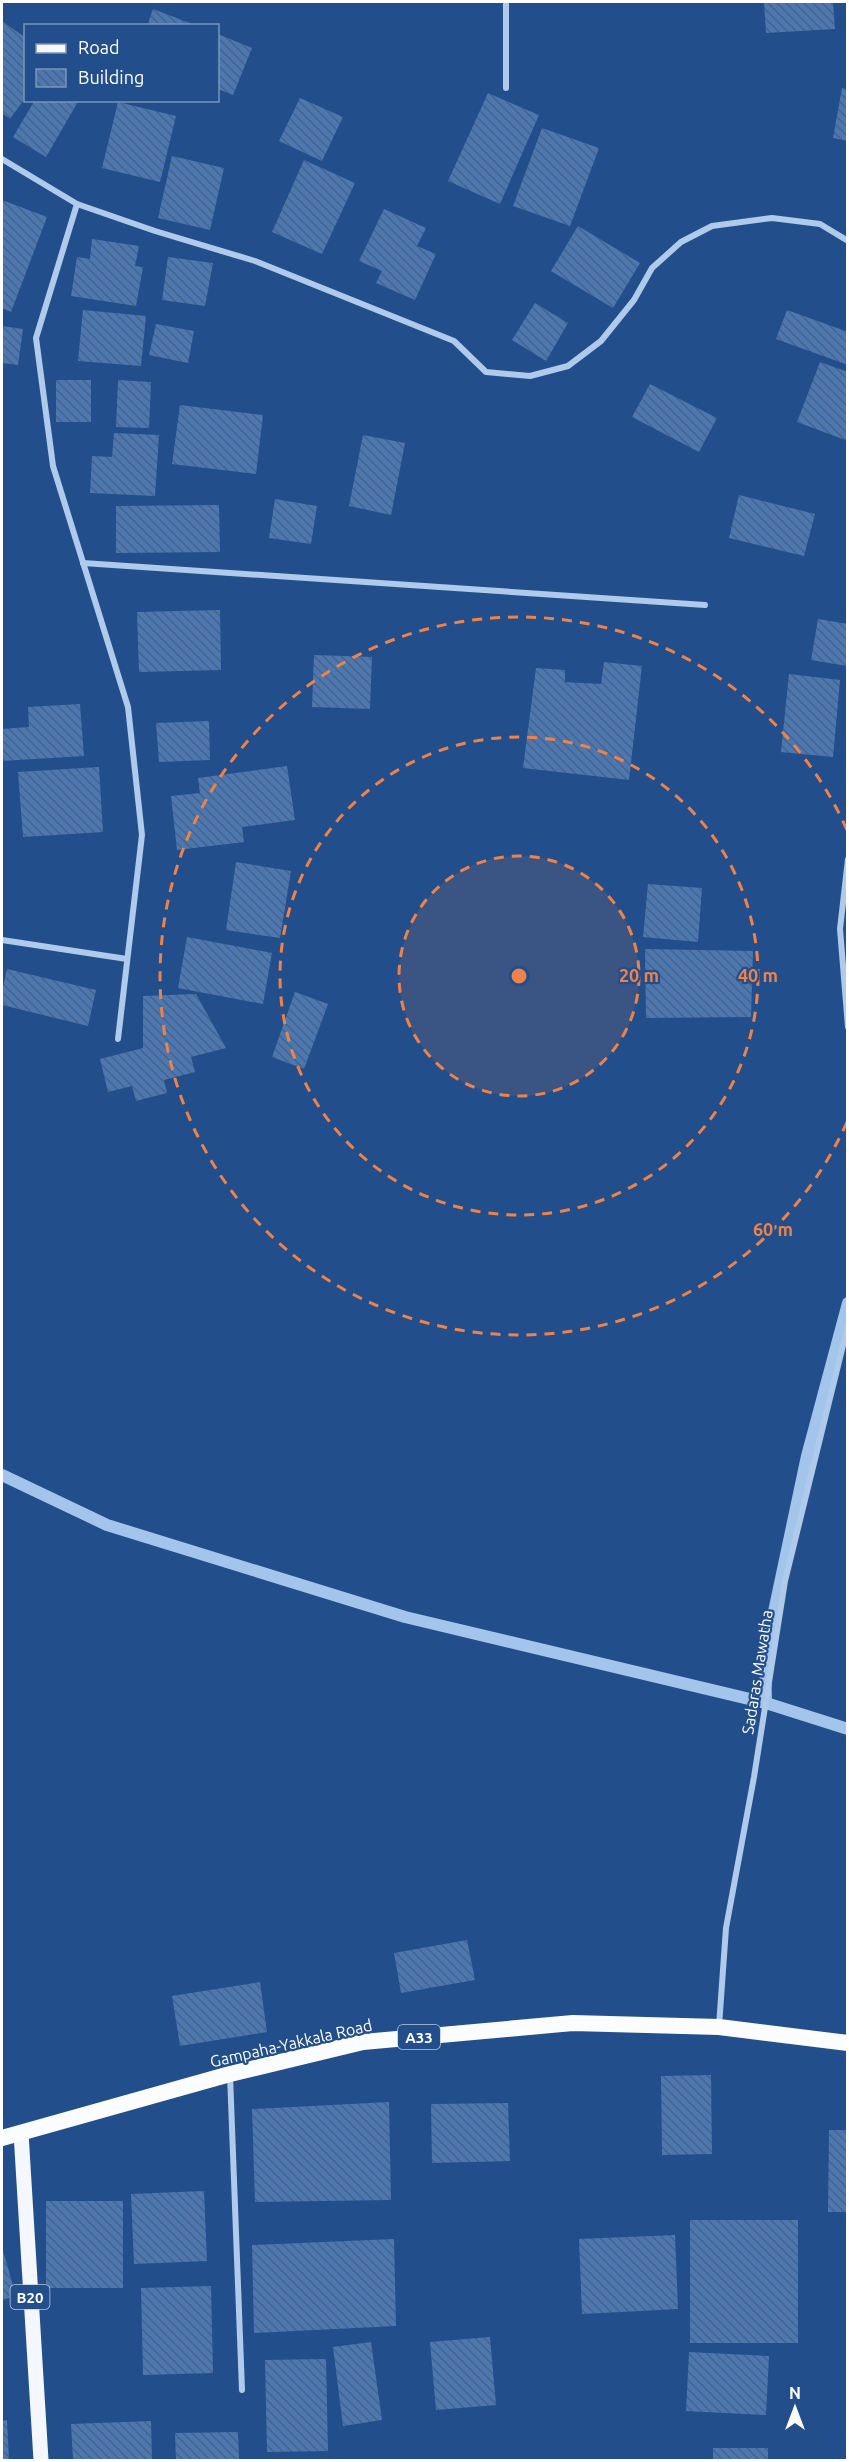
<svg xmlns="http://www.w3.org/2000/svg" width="849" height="2462" font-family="Ubuntu,sans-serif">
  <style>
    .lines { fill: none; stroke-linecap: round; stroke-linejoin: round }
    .stream { stroke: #a3c5ec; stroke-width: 12 }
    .building { fill: url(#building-back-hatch) }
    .minor { stroke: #afcaeb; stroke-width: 6 }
    .primary { stroke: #f4f8fe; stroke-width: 15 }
    .trunk { stroke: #fafcfe; stroke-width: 16 }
    .ring { fill: none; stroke: #ee8249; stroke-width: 3; stroke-dasharray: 10 8 }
    .labels { text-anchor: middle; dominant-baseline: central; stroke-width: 4.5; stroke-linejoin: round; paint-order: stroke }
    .shield { fill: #224f8b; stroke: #bdcadc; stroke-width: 1.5 }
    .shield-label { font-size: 15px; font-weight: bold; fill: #fff }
    .street-label { font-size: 16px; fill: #fff; stroke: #224f8b }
    .centre { fill: #ee8249; stroke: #224f8b; stroke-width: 3 }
    .ring-label { font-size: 18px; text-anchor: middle; font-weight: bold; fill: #ee8249; stroke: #224f8b; stroke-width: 4.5; stroke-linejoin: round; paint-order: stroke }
  </style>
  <defs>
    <pattern id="building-back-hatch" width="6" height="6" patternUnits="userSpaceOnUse" patternTransform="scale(1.5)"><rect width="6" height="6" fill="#4b78b2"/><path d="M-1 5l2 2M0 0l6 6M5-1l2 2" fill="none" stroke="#4c627f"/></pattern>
  </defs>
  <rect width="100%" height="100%" fill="#224f8b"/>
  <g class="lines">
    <g class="stream">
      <path d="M848,1303L807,1456L765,1654L766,1703L848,1729"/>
      <path d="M2,1475L107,1525L405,1617L766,1703"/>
    </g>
  </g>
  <g class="building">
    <path d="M764,2H833L835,29L766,33Z"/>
    <path d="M153,9L195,25V26H147Z"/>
    <path d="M2,21L26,38V97L10,119L2,113Z"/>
    <path d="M218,34L252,48L233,95L218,89Z"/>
    <path d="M842,88L848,89V141L833,138Z"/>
    <path d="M488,93L539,115L500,204L448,181Z"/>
    <path d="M300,98L343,117L322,161L279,141Z"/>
    <path d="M35,100H79L46,157L13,137Z"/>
    <path d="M118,102L176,116L160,182L102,168Z"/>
    <path d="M542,128L599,148L570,226L513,206Z"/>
    <path d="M172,156L224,168L210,230L158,218Z"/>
    <path d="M304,160L355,183L322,254L272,232Z"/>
    <path d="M2,200L47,217L11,312L2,308Z"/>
    <path d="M384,209L426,228L417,246L436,254L415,300L376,283L382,271L359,261Z"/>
    <path d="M578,226L640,263L613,308L551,271Z"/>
    <path d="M92,239L139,246L135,266L143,267L136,306L71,296L77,257L90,259Z"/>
    <path d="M168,257L213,263L205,306L162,300Z"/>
    <path d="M535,303L568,323L546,361L512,340Z"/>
    <path d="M83,310L146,316L141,366L78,361Z"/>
    <path d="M787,310L848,332V365L776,339Z"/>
    <path d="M156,324L194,331L188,363L149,355Z"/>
    <path d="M2,326L23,329L18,365L2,363Z"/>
    <path d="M820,362L848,372V441L797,422Z"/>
    <rect x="56" y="380" width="35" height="42"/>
    <path d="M118,380L151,382L149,428L116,427Z"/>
    <path d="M650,384L717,418L699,452L632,417Z"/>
    <path d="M180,405L263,415L256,474L172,464Z"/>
    <path d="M114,433L159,435L155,496L90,493L92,456L112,457Z"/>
    <path d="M363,435L405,443L391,515L349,506Z"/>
    <path d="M739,495L815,514L804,556L729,538Z"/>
    <path d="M275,499L317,506L311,544L269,538Z"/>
    <path d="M219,505L220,552L116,553V506Z"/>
    <path d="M220,610L221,670L139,672L137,612Z"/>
    <path d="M818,619L848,624L847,666L811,660Z"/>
    <path d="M314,655L372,657L370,709L312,707Z"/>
    <path d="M604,662L642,666L629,780L523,768L536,668L565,670V682L601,684Z"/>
    <path d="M789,674L840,680L833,757L781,752Z"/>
    <path d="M80,704L84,756L2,761V729L29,727L28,707Z"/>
    <path d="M209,721L210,760L159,762L156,723Z"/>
    <path d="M287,766L295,820L242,827L244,842L177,850L171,796L200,793L198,778Z"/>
    <path d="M99,767L103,832L23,837L18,772Z"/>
    <path d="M236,862L291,871L280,938L226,930Z"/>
    <path d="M648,884L702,888L698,942L643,937Z"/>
    <path d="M187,937L272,953L263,1004L178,988Z"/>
    <path d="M645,949L753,951L751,1017L646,1018Z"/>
    <path d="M7,969L96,990L88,1026L2,1005V991Z"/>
    <path d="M295,992L328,1004L304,1069L272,1057Z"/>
    <path d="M196,994L226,1048L191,1057L195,1072L164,1080L167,1093L136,1101L132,1086L108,1092L100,1059L143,1048V996Z"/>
    <path d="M467,1940L475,1980L401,1993L394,1953Z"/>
    <path d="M260,1982L267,2032L180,2046L172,1996Z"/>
    <path d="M711,2075L712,2154L662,2155L661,2076Z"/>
    <path d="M389,2102L391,2200L255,2202L252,2109Z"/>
    <path d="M508,2103L510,2161L432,2163L431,2104Z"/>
    <path d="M829,2130H848V2212H828Z"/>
    <path d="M204,2191L207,2261L134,2264L131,2194Z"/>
    <rect x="46" y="2201" width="77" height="87"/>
    <rect x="690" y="2220" width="108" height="123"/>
    <path d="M675,2235L678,2309L582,2314L579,2239Z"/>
    <path d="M394,2239L396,2326L254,2333L252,2245Z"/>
    <path d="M2,2247L16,2296L2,2300Z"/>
    <path d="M211,2286L213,2373L143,2375L141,2288Z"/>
    <path d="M490,2337L496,2405L436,2410L430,2342Z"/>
    <path d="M371,2342L382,2420L343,2426L333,2347Z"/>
    <path d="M689,2352L769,2356L766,2415L686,2411Z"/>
    <path d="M326,2359L328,2451L267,2452L265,2360Z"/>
    <path d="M7,2420L9,2460H2V2421Z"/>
    <path d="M151,2421L152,2460H73L71,2424Z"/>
    <path d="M238,2432L239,2460H176L175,2433Z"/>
    <rect x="713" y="2448" width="55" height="12"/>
  </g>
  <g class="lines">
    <g class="minor">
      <path d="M506,2V88"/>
      <path d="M2,159L77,204L36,338L53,466L128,707L142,835L118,1039"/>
      <path d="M77,204L155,231L255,261L454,341L486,372L530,376L568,366L601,341L634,300L652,268L681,242L712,226L772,218L820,224L848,241"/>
      <path d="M83,563L705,605"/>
      <path d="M848,859L840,929L848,1027"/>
      <path d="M2,940L127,959"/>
      <path d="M719,2026L726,1928L754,1777L785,1581L848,1325"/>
      <path d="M230,2075L242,2390"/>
    </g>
    <path class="primary" d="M21,2133L41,2460"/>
    <path class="trunk" d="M2,2138L230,2074L363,2042L573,2023L719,2027L848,2043"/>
  </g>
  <circle cx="519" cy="976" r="120" fill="#ee8249" fill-opacity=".12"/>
  <g class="ring">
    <circle cx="519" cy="976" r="120"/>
    <circle cx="519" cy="976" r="239"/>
    <path d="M847 1122A359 359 0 1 1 847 830"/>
  </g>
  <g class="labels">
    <g class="shield">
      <rect x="398" y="2025" width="42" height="24" rx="4.5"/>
      <rect x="10.5" y="2285" width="39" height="24" rx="4.5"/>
    </g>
    <g class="shield-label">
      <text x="419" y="2037">A33</text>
      <text x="30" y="2297">B20</text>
    </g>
    <g class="street-label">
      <text transform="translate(757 1672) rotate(-81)">Sadaras Mawatha</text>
      <text transform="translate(291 2043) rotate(-13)">Gampaha-Yakkala Road</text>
    </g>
  </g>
  <circle cx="519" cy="976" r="9" class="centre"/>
  <g class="ring-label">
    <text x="639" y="982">20 m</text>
    <text x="758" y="982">40 m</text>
    <text x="773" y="1236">60 m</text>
  </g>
  <rect width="849" height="2462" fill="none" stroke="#ffffff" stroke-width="6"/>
  <rect x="24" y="24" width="195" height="78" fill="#224f8b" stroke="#7a95b9" stroke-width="1.5"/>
  <rect x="36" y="44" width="30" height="9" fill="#f4f8fe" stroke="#7a95b9" stroke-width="1.5"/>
  <text x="78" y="54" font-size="18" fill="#ffffff">Road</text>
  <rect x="36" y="69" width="30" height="18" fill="url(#building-back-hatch)" stroke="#7a95b9" stroke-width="1.5"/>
  <text x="78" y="84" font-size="18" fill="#ffffff">Building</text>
  <g transform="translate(795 2408)" stroke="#224f8b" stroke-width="4.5" paint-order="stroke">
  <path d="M0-4.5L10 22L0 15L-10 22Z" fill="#ffffff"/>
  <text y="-9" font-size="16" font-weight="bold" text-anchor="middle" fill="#ffffff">N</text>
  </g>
</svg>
